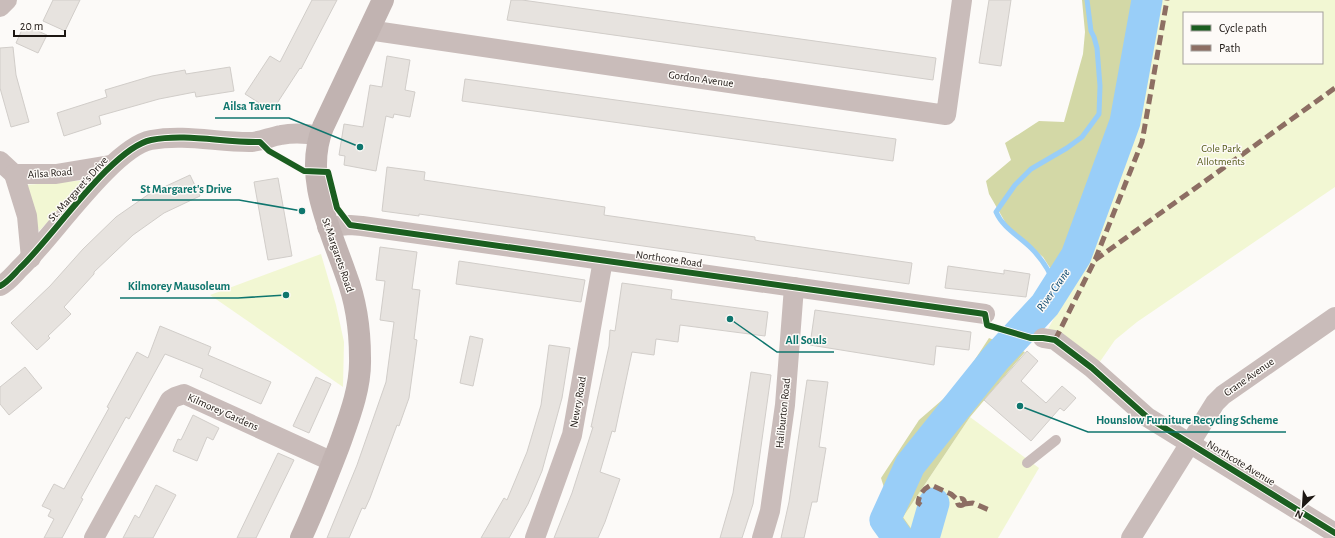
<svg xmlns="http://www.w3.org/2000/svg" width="1335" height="538" font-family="'Alegreya Sans',sans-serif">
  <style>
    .green { fill: #f2f7d3; fill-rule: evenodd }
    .forest { fill: #d3d8a6 }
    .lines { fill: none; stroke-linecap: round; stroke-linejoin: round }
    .stream { stroke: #99cef8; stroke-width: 5 }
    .river { stroke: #99cef8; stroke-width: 31 }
    .building { fill: #e7e3df; stroke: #d1cdc9 }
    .service { stroke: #c9bcba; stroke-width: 10 }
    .minor { stroke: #c9bcba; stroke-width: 20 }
    .primary { stroke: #c1b3b1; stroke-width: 22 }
    .quiet { stroke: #8d6e63; stroke-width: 5; stroke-dasharray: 10 5; stroke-linecap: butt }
    .cycleway-casing { stroke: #fdfaf7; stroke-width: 8 }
    .cycleway { stroke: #1b5e20; stroke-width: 6 }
    .labels { text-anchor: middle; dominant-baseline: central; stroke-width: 3; stroke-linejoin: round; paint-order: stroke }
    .street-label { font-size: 11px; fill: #1d1713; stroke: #fdfaf7 }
    .park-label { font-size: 11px; fill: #555b19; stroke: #fdfaf7 }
    .water-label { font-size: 12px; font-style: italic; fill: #0a476e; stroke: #fdfaf7 }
    .leader { fill: none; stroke: #0f766e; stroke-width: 1.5 }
    .callout-dot { fill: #0f766e; stroke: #fdfaf7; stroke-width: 1.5 }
    .callout-label { font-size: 12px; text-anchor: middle; font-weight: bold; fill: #0f766e; stroke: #fdfaf7; stroke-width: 3; stroke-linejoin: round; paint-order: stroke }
  </style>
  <rect width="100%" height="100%" fill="#fcfaf8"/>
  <g class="green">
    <path d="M1154,0H1335V187L1137,322L1115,340L1099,363L1048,329L1086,261L1123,168L1142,99ZM1184,13H1322V63H1184Z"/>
    <path d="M88,180L39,231L25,185Z"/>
    <path d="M321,254L336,305L344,342L343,387L210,295Z"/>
    <path d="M970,417L1039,468L998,538H918L903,517Z"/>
  </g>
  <g class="forest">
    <path d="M1082,0H1138L1116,118L1067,251L1054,274L1043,257L1008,227L989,194L986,181L1011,160L1005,143L1039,121L1064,122L1083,54L1085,32Z"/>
    <path d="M989,338L1025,352L970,417L903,517L918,538H890L892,535L889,503L881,478L919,420L957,387Z"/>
  </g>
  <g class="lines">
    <path class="stream" d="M1056,288C1051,273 1042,259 1031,248C1019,236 1003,228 996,212L1015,185L1031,169L1067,148L1082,137L1099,114L1100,86L1097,48L1094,37L1091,31L1087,0"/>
    <g class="river">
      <path d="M898,538L885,520L910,465L995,359L1045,305L1076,256L1125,122L1147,0"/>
      <path d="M924,538L934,503"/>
    </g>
  </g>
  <g class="building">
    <path d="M53,0H80L65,31L43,21Z"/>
    <path d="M312,0H337L301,69L300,68L272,111L245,94L270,56L280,62Z"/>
    <path d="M511,0H522L936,58L933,80L507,20Z"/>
    <path d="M989,0H1011L1001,66L979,63Z"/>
    <path d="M24,25L47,35L38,53L16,43Z"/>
    <path d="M13,47L16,75L29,122L11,127L0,88V48Z"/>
    <path d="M387,56L410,60L405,90L415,92L410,117L394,114L393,118L386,116L376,171L344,165L345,156L339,155L344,124L363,127L370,85L382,87Z"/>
    <path d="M230,67L234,91L196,97L195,92L159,99L99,116L101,124L64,136L57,113L107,97L105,90L152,76L185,70L186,74Z"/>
    <path d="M465,79L896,139L893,161L462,101Z"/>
    <path d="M387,167L425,172L424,180L605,207L604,215L755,237V240L760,241L912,263L909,284L419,214V216L382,211Z"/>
    <path d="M190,175L200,196L164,213L133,235L94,272V274L64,307L71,314L48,336L50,338L37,350L11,323L50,286L83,249L116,217L149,194Z"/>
    <path d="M278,178L292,256L268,260L254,182Z"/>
    <path d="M380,247L417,252L412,289L420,290L414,339L417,340L409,398L399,426L397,425L370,498L365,509L362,508L349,538H327L357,465L386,382L394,322L380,320L385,281L376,280Z"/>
    <path d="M459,261L585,280L581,302L456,284Z"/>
    <path d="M948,266L1004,274V270L1030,274L1026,297L945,288Z"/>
    <path d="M622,283L672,290L671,299L768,312L765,336L680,325L678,342L656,339L654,355L632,352L615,432L612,431L600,472L620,479L605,522L598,538H554L572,493L593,427H591L609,346L610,330L615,331Z"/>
    <path d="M815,310L971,332L969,350L936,346L934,365L810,345Z"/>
    <path d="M160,326L211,347L208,355L271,382L261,404L200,377L203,369L165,354L129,419L126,417L81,498L83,499L62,538H44L54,519L48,516L51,510L42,506L54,484L64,489L109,408L107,407L137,352L148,358Z"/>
    <path d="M470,336L483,339L473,386L460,383Z"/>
    <path d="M549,345L570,348L562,398L542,471L528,504L509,538H481L504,498L507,500L527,452L541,405Z"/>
    <path d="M1027,351L1038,361L1021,381L1046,403L1062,386L1076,398L1064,411L1060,408L1031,441L984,400Z"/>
    <path d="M25,367L42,388L9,415L0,404V387Z"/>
    <path d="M751,372L771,375L753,504L742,538H720L733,493Z"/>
    <path d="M316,377L331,384L309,433L293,426Z"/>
    <path d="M807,380L828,382L819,447L826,448L817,502H812L804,538H781L789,502Z"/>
    <path d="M193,415L219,428L213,440L207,437L197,461L173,451L178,439L181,440Z"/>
    <path d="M278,453L294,460L256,538H237Z"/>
    <path d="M156,485L176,495L153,538H123L135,515L139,518Z"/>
  </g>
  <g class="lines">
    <path class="service" d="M1027,463L1056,440"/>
    <g class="minor">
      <path d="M0,7L7,0"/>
      <path d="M368,30L946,115L962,0"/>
      <path d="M0,161L14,174H56L110,165"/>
      <path d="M14,174L27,216L31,258"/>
      <path d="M327,227L350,225L362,226L985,314"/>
      <path d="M0,286C8,282 14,274 20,268C51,239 113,147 151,140C184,134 216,142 249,142C261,142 269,137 281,135C295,132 306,133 320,136"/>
      <path d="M1043,338L1055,340L1092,368L1147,417L1335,533"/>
      <path d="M94,538L170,400L175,397L184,394L333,462"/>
      <path d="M535,538L572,435L603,260"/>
      <path d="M762,538L770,511L785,405L794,287"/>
      <path d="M1131,538L1215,403L1223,395L1335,317"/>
    </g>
    <path class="primary" d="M301,538C315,508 327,477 339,446C349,418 361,388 360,358C360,331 356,301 346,275C330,228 303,177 323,127L383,0"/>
    <g class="quiet">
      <path d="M1095,260L1335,88"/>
      <path d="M1055,340L1095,260L1142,142L1167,0"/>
      <circle cx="961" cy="502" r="3.5"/>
      <path d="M964,504L973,503L989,510"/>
      <path d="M921,505L918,503C919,495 923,489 931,485L951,494L958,500"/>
    </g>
    <defs>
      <path id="cycleway" d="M0,286C8,282 14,274 20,268C52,238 112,148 151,140C187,133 224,143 260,142L269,151L304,171L328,172L337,208L350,225L985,314L987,325L1031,338H1043L1055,340L1092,368L1147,417L1335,533"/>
    </defs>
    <use href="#cycleway" class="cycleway-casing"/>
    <use href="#cycleway" class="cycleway"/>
  </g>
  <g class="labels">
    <g class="street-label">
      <text transform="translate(701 79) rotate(8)">Gordon Avenue</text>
      <text transform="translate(50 173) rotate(-4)">Ailsa Road</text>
      <text transform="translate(78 189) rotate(-48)">St. Margaret's Drive</text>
      <text transform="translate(338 255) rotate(71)">St Margarets Road</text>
      <text transform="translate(669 259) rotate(8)">Northcote Road</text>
      <text transform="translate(1249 377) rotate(-35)">Crane Avenue</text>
      <text transform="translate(578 402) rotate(-80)">Newry Road</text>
      <text transform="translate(223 412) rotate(24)">Kilmorey Gardens</text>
      <text transform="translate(783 413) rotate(-84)">Haliburton Road</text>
      <text transform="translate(1241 463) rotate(31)">Northcote Avenue</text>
    </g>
    <g class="park-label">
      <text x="1221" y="148">Cole Park<tspan x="1221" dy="13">Allotments</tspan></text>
    </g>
    <g class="water-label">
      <text transform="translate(1053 290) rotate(-55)">River Crane</text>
    </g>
  </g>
  <path class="leader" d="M360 147L289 118H215M302 211L239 200H132M286 295L238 298H120M730 319L777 352H834M1020 406L1088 432H1286"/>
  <g class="callout-dot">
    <circle cx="360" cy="147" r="4"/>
    <circle cx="302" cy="211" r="4"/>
    <circle cx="286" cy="295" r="4"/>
    <circle cx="730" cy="319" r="4"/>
    <circle cx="1020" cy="406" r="4"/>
  </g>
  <g class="callout-label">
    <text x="252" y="110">Ailsa Tavern</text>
    <text x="186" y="193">St Margaret's Drive</text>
    <text x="179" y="290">Kilmorey Mausoleum</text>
    <text x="806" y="344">All Souls</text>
    <text x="1187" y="424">Hounslow Furniture Recycling Scheme</text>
  </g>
  <rect x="1183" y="12" width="140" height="52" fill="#fdfaf7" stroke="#a39f9c"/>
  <rect x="1191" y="25" width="20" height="6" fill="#1b5e20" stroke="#a39f9c"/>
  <text x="1219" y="32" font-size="12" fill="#1d1713">Cycle path</text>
  <rect x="1191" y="45" width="20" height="6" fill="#8d6e63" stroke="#a39f9c"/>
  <text x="1219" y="52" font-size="12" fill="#1d1713">Path</text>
  <g transform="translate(1303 506) rotate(205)" stroke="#fdfaf7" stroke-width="3" paint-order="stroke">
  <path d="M0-3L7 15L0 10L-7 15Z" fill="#1d1713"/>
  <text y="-6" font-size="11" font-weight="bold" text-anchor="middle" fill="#1d1713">N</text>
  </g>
  <path d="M14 30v6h51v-6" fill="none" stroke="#1d1713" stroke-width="2"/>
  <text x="20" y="30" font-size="12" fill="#1d1713" stroke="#fdfaf7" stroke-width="3" paint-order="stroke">20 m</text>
</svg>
